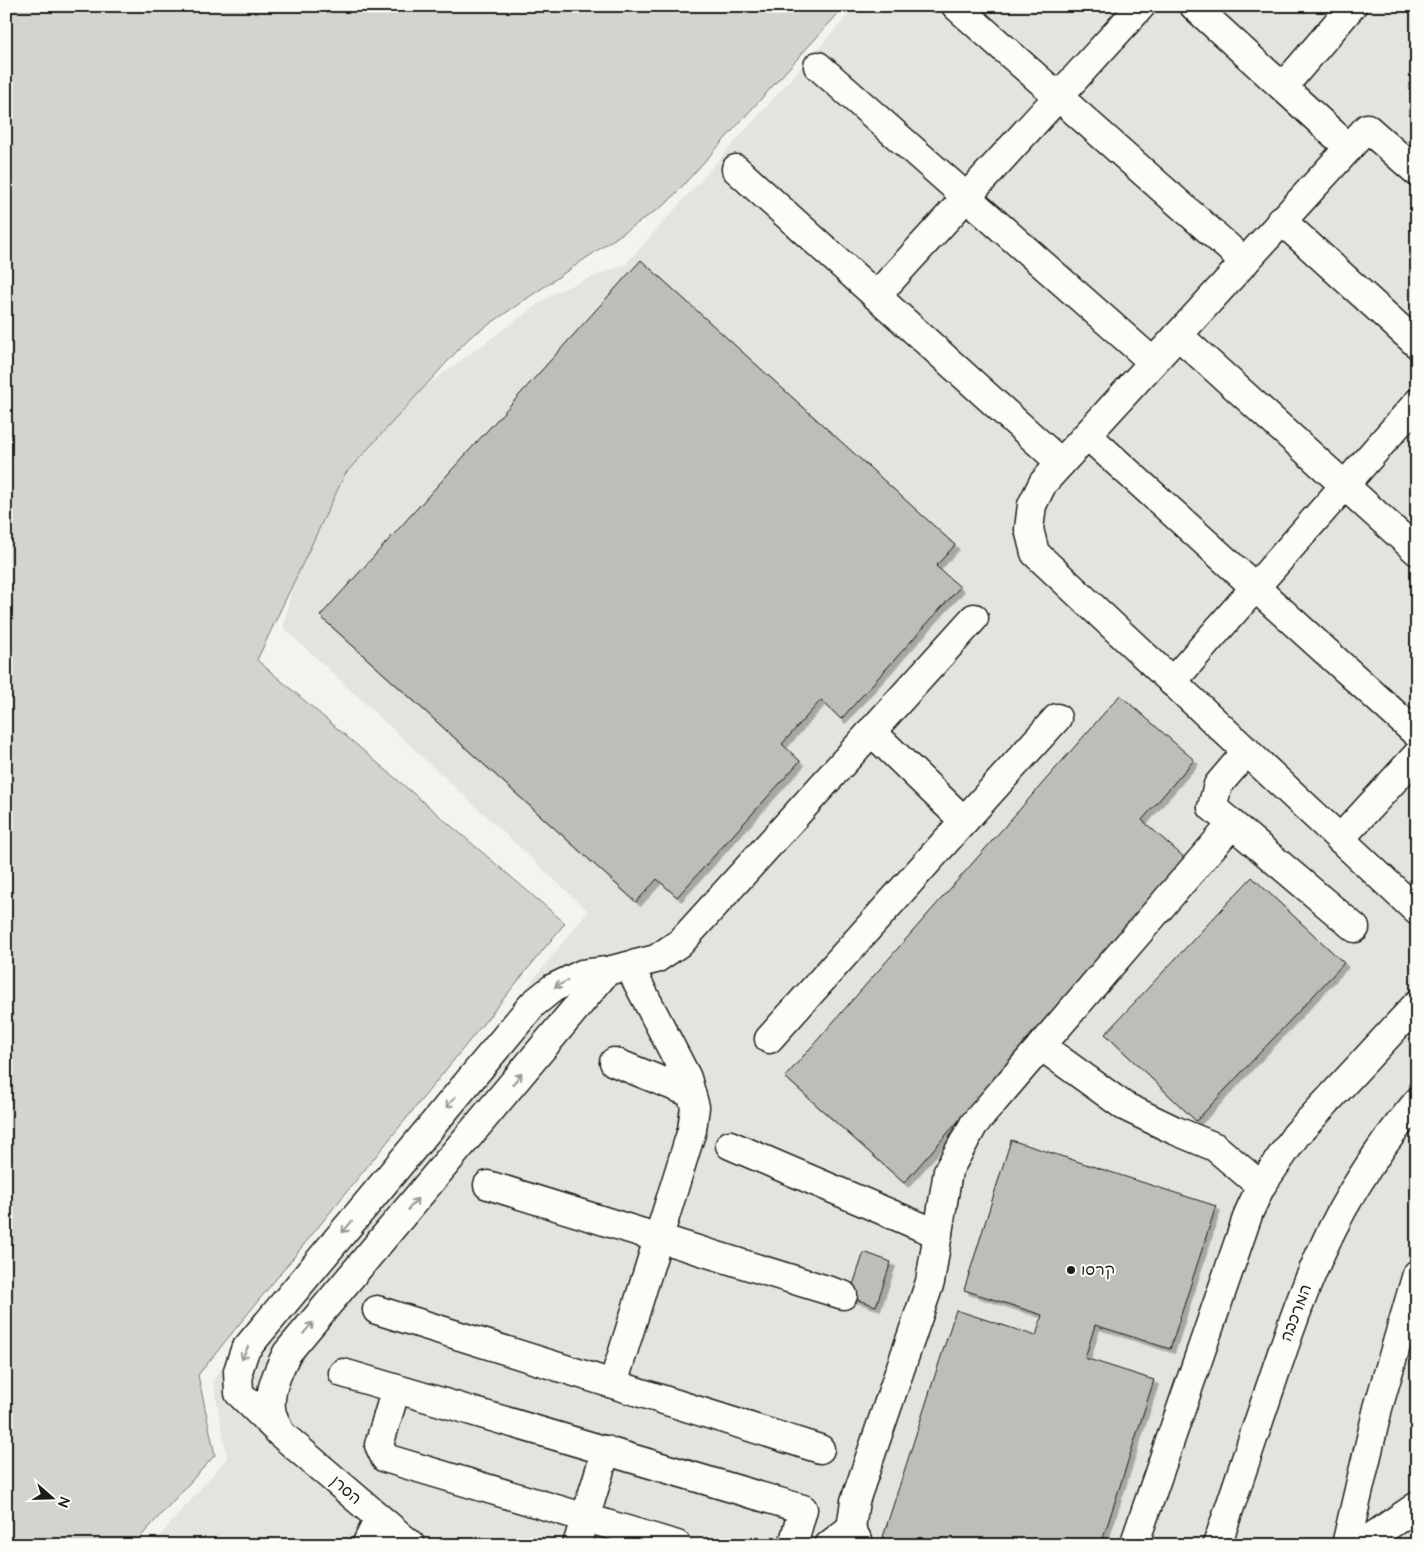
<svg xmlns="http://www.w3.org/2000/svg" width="1423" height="1551" font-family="'Architects Daughter','Playpen Sans Hebrew',sans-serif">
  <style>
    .built { fill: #e4e3de }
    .green { fill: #d4d3cf; stroke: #787876 }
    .building { fill: #bebdba; stroke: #1c1c1c; filter: url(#shadow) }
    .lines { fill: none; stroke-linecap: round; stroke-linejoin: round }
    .minor-casing { stroke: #1c1c1c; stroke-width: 31 }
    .minor { stroke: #fdfcf7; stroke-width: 28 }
    .oneway { stroke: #989794 }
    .poi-dot { fill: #1c1c1c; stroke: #fdfcf7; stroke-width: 2 }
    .labels { text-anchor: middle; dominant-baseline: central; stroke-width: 4; stroke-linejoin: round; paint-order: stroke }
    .poi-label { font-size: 16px; fill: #1c1c1c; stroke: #fdfcf7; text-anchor: start }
    .street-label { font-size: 16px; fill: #1c1c1c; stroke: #fdfcf7 }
  </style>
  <defs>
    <filter id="shadow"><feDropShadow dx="4.5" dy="4.5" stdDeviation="0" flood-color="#0004"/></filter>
  </defs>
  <rect width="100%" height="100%" fill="#f4f3ee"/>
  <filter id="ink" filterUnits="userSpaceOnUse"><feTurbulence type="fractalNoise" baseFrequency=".02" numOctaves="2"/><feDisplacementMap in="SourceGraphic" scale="10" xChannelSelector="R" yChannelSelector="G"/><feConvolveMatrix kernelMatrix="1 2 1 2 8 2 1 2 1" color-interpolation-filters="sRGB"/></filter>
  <g filter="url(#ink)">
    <path class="built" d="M856,6H1417V1545H152L227,1458L213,1380L588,911L283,627L323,461L555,292L626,264Z"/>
    <path class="green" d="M6,6H845L667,203L469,338L345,474L257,660L565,923L198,1375L215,1455L133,1545H6Z"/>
    <g class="building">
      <path d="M641,260L955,545L936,566L960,587L841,719L821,700L782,744L800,761L677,897L657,879L636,902L320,616Z"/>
      <path d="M1120,695L1194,760L1142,820L1187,860L904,1183L785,1077Z"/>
      <path d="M1252,877L1344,963L1196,1121L1105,1034Z"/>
      <path d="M1011,1140L1216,1206L1170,1349L1095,1325L1085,1358L1154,1380L1101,1545H896L882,1540L956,1310L1036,1336L1042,1315L964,1290Z"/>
      <path d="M864,1252L891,1262L876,1306L849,1297Z"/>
    </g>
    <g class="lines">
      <defs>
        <g id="minor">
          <path d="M956,6L1245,262"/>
          <path d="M1194,6L1349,148"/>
          <path d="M818,66L1153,362"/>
          <path d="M1283,87L1352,6"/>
          <path d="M736,169L1061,463"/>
          <path d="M1417,172L1367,128L1043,483L1032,505L1029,529L1035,553L1417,911"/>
          <path d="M1281,220L1417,344"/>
          <path d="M876,296L1141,6"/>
          <path d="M1178,335L1417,551"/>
          <path d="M1087,435L1417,734"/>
          <path d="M1172,682L1417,403"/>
          <path d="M871,731L964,821L1057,718"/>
          <path d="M1247,751L1218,785L1212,807L1355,928"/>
          <path d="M1340,839L1417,755"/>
          <path d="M769,1039L964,821"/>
          <path d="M1041,1046L1124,1106L1174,1130L1215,1147L1261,1186"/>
          <path d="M614,1062L691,1093"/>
          <path d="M730,1145L938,1234"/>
          <path d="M488,1185L843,1295"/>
          <path d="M377,1310L820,1449"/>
          <path d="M343,1373L803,1509L793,1545"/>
          <path d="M613,1384L692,1130L695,1107L687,1078L629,966"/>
          <path d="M396,1389L379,1445L385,1458L677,1545"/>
          <path d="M280,1433C278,1427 274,1420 272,1414C267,1394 278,1371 287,1353L607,971"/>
          <path d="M366,1545L379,1519"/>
          <path d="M411,1545L281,1434L239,1393L238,1371L245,1350L533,1004L553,988L582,974L607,971L656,959L681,942L974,618"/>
          <path d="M577,1545L606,1450"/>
          <path d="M829,1545L851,1528"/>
          <path d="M860,1545L851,1528L855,1501L930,1282L948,1171L974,1124L1232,824"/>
          <path d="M1134,1545L1249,1212L1261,1186L1296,1135L1417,1004"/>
          <path d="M1217,1545C1234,1494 1251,1444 1268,1394C1291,1325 1315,1254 1353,1191C1372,1160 1393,1130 1417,1102"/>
          <path d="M1346,1545L1378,1408L1417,1274"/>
          <path d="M1360,1545L1417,1506"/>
        </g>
      </defs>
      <use href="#minor" class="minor-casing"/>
      <use href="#minor" class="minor"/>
    </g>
    <defs><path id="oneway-shaft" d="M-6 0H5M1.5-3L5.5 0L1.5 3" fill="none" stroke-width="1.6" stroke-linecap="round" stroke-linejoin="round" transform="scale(1.25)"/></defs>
    <g class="oneway">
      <use href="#oneway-shaft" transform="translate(561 984) rotate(153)"/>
      <use href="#oneway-shaft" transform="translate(517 1079) rotate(-50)"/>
      <use href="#oneway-shaft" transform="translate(451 1102) rotate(130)"/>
      <use href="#oneway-shaft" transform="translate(413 1204) rotate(-50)"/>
      <use href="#oneway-shaft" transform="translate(347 1227) rotate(130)"/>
      <use href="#oneway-shaft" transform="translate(308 1328) rotate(-50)"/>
      <use href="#oneway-shaft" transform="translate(245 1353) rotate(116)"/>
    </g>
  </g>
  <circle class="poi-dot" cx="1071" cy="1270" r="5"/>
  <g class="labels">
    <g class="poi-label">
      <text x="1081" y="1270">קרסו</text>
    </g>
    <g class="street-label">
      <text transform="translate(1296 1313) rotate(-69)">המרכבה</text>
      <text transform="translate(346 1490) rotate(41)">הסרן</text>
    </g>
  </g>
  <rect width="1423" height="1551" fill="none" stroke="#fdfcf7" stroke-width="25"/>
  <rect x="12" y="12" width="1398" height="1526" fill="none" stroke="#1c1c1c" stroke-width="2" filter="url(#ink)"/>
  <g transform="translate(52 1498) rotate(110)" stroke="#fdfcf7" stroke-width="4" paint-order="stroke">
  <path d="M0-4L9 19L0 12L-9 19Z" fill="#1c1c1c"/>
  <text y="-8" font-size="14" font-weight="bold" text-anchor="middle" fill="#1c1c1c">N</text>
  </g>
</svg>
